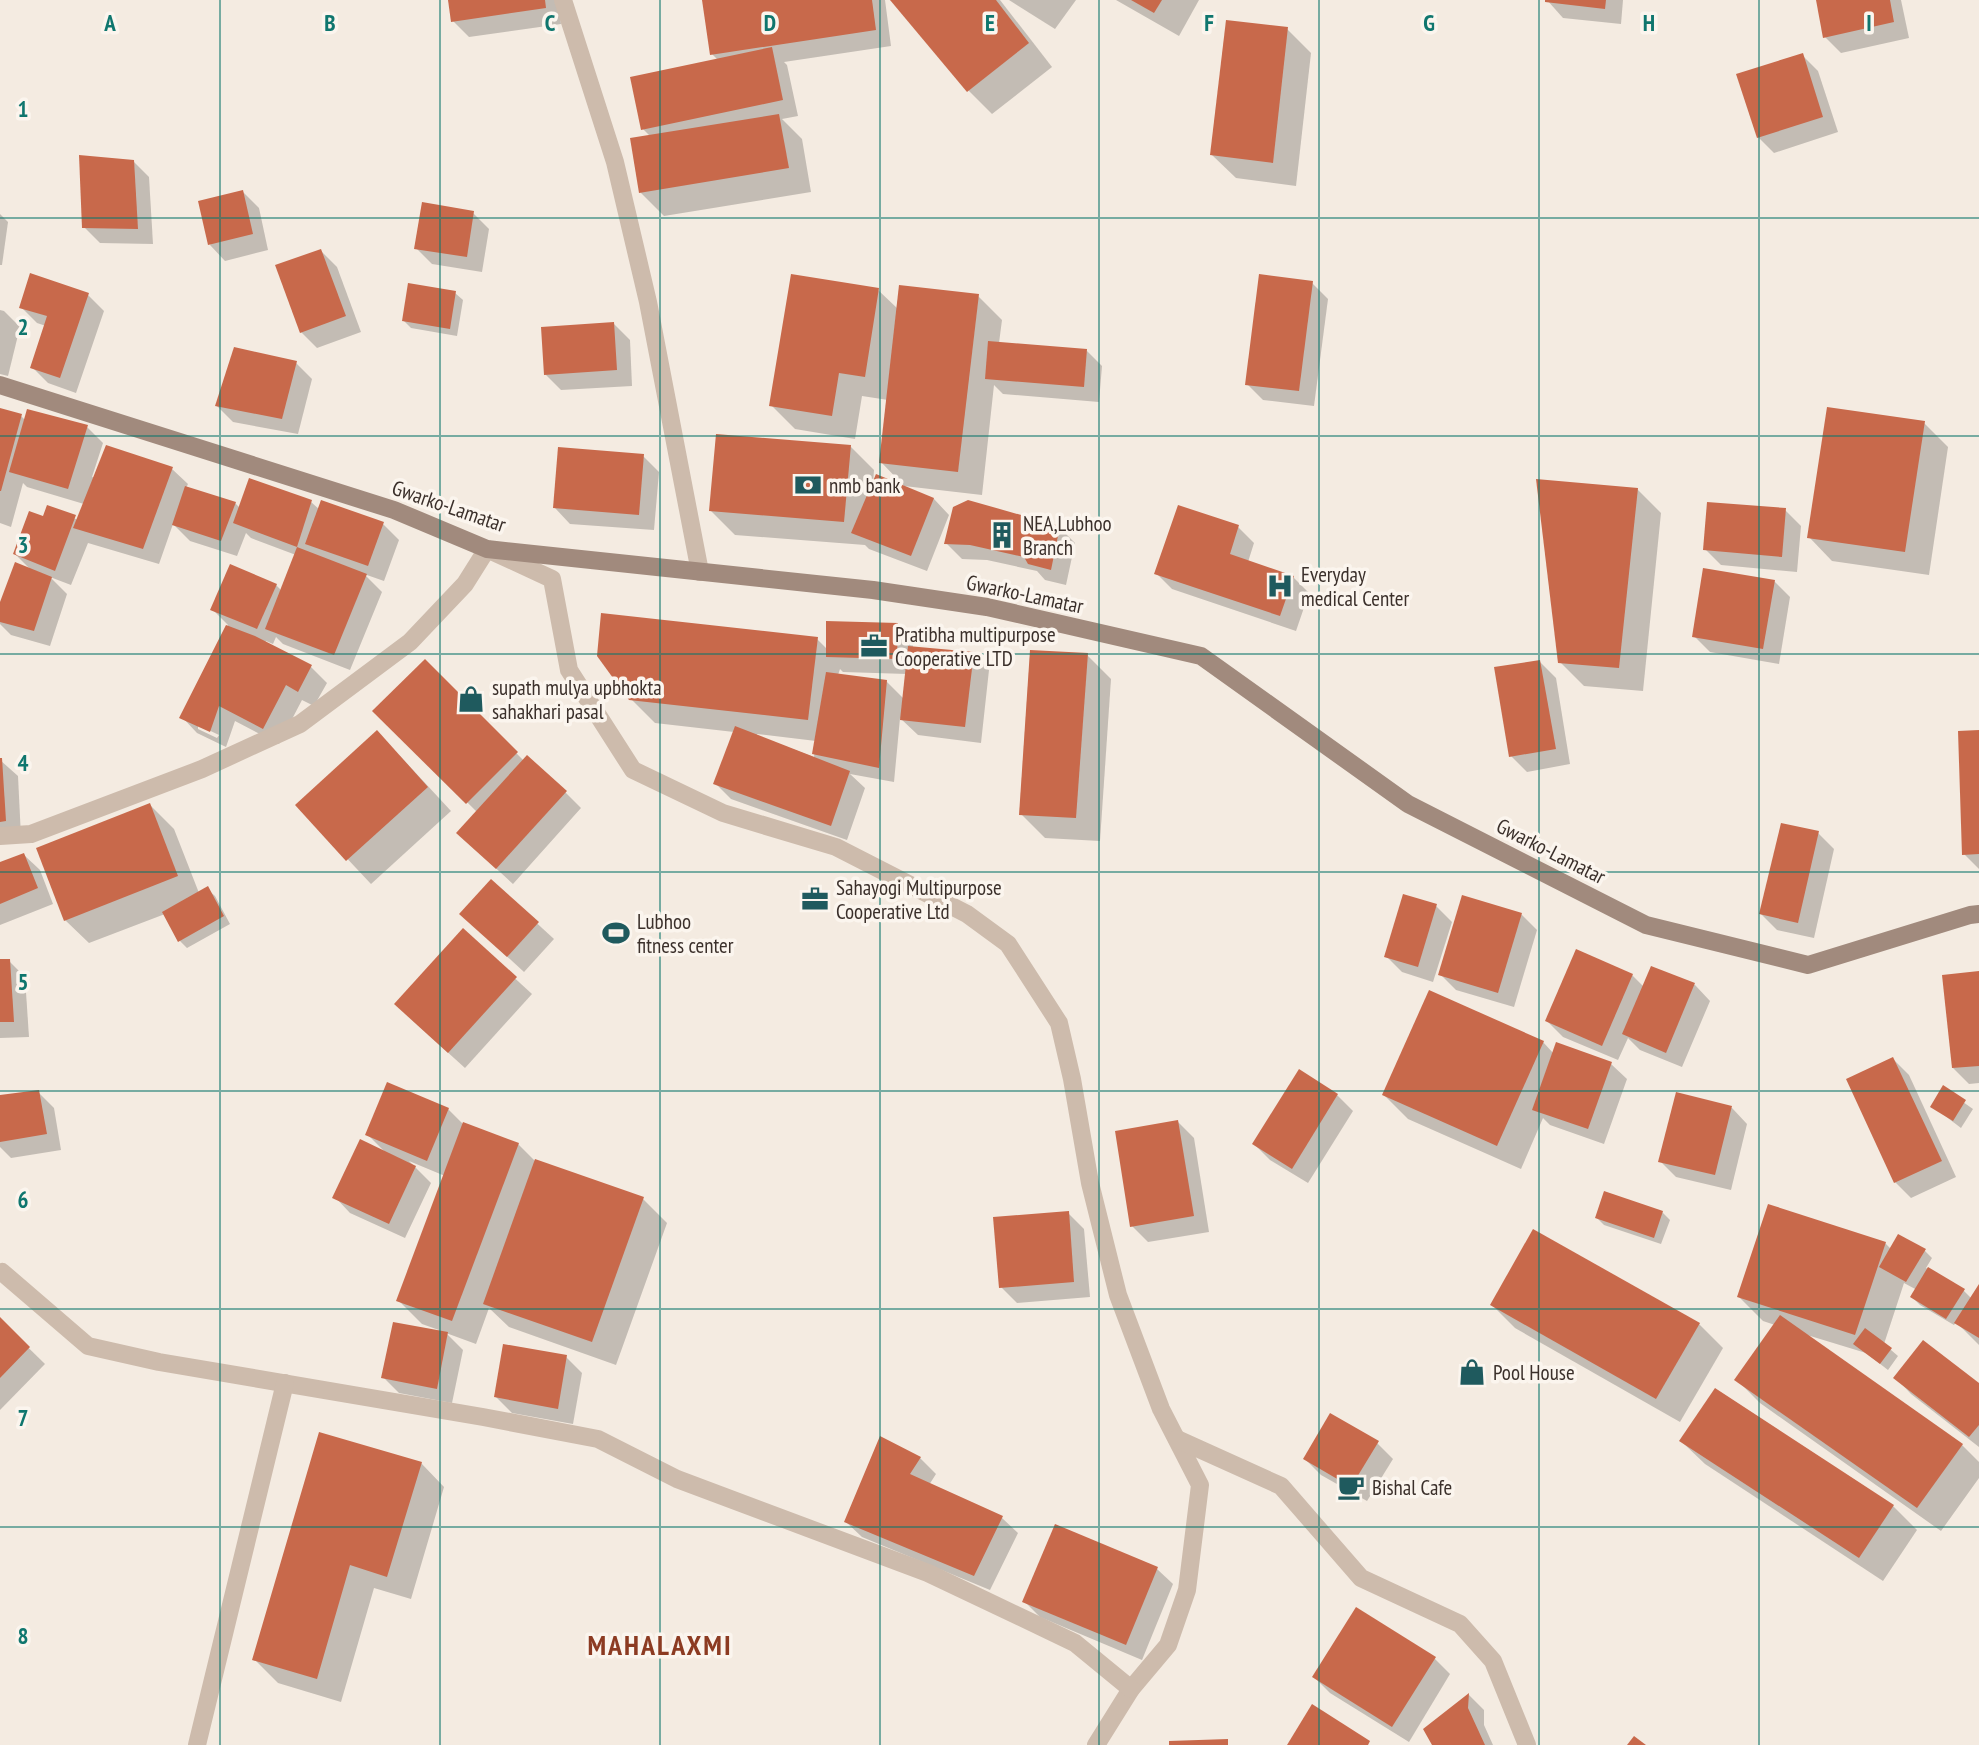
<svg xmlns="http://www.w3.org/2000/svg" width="1979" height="1745" font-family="'PT Sans Narrow',sans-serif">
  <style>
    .shadow { fill: #0003; fill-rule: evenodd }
    .building { fill: #c8694b }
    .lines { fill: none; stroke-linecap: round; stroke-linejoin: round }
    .minor { stroke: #cdbbac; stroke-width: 18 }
    .secondary { stroke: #a18a7d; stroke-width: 18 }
    .grid { fill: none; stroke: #0f766e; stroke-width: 2; stroke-opacity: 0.55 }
    .labels { text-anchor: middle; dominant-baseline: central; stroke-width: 7; stroke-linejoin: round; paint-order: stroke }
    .poi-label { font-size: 21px; fill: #3b302b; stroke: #fbf5ee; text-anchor: start }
    .street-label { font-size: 21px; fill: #3b302b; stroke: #fbf5ee }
    .district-label { font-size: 28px; font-weight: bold; letter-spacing: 2px; fill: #8c3b22; stroke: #fbf5ee }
    .grid-label { font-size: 23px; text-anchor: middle; font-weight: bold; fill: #0f766e; stroke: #fbf5ee; stroke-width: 7; stroke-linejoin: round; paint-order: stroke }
  </style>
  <rect width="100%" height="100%" fill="#f4ebe1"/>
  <g class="shadow">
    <path d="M450,0H558L561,24L469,37L453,21Z"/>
    <path d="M704,0H885L891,46L784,62L787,65L798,116L782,119L802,139L811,192L664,216L640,192L650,136L643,129L718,60L712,54Z"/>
    <path d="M893,0H1000L1052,67L992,114L969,91Z"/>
    <path d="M1009,0H1076L1055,29Z"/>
    <path d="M1116,0H1199L1179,36Z"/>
    <path d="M1547,0H1623L1621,24L1563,18Z"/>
    <path d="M1817,0H1901L1909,38L1841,53L1825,37Z"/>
    <path d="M1287,29L1311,53L1296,186L1236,178L1212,155Z"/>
    <path d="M1802,55L1818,71L1838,132L1774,153L1758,137Z"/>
    <path d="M133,161L149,177L153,244L100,243L84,227Z"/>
    <path d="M243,192L259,208L268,250L225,261L210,245Z"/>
    <path d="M473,213L489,229L482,272L432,264L416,248Z"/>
    <path d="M0,214L8,222L2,265H0Z"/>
    <path d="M321,251L337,267L361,332L317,348L301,332Z"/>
    <path d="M1312,283L1328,299L1314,406L1263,400L1247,384Z"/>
    <path d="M878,290L898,309L978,296L1002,320L999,343L1086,350L1102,366L1099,402L1003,394L994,385L982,495L904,486L881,462L888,400L862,396L855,439L795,429L771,405Z"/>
    <path d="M455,293L463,300L457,336L411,328L404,321Z"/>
    <path d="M88,295L104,311L76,393L48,383L32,367L46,326L37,323L21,307Z"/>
    <path d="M0,310L4,311L20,327L8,376L0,374Z"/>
    <path d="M614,324L630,340L632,386L561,390L545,374Z"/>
    <path d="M296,363L312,379L298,434L233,422L217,406Z"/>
    <path d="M0,410L21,416L25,420L87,427L103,443L92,477L95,478L172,469L188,484L186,488L235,503L240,508L311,502L320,510L383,524L399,540L384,581L364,574L382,592L350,670L283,644L276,637L273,644L266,641L265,643L311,667L327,683L314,706L302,700L279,744L235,721L226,747L197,733L182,717L228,625L212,609L276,585L282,591L296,555L251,538L246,533L237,556L190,541L173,524L159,564L88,543L71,585L50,577L67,594L50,646L11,635L0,624V607L31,570L15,554L45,518L48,507L78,520L84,504L27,487L23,483L11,527L0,523ZM198,725L219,735L217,738L198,729Z"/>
    <path d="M1924,423L1948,447L1929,575L1832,561L1809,537Z"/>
    <path d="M850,446L874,470L873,483L934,499L949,515L927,571L869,549L865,545L735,535L711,511Z"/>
    <path d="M643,456L659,472L654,530L570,524L555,508Z"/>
    <path d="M1637,489L1661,513L1643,691L1584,686L1560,662Z"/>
    <path d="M1785,510L1801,526L1797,572L1721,565L1705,549Z"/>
    <path d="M1059,527L1075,543L1066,585L1045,580L1037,571L987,560L962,559L946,543Z"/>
    <path d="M1238,527L1254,543L1248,562L1293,577L1309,593L1296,631L1172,589L1156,573Z"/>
    <path d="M1774,581L1790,597L1779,664L1710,652L1694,636Z"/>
    <path d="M897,625L913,641V648L973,654L989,670L981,743L918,735L900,718L894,782L850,774L865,788L847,840L731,799L715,783L734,732L655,723L630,698L817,639L827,649ZM840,669L843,672L907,674L904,699L886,681L838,675ZM757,734L816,741L814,757L757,736Z"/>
    <path d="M1087,655L1111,679L1100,841L1045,838L1021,814Z"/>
    <path d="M425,661L524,761L565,792L581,808L513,884L474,848L477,812L375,711Z"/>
    <path d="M1540,662L1556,678L1570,764L1527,772L1511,756Z"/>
    <path d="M1979,732V869L1964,854Z"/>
    <path d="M400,756L451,811L371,884L297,805Z"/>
    <path d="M0,760L18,776L21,837L0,838Z"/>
    <path d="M150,805L174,829L199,893L207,889L215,896L230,924L187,948L180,941L165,914L89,943L65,920Z"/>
    <path d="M1818,833L1834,849L1814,938L1777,930L1761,914Z"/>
    <path d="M24,855L40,870L53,904L0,925V864Z"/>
    <path d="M491,881L554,939L524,972L477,929Z"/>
    <path d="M1436,906L1452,922L1433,982L1402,972L1386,956Z"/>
    <path d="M1521,914L1537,930L1514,1007L1456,990L1440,974Z"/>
    <path d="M463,931L532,994L465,1068L412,1020Z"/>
    <path d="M0,961H9L25,977L29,1037L0,1038Z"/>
    <path d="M1652,968L1695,985L1710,1001L1682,1067L1640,1050L1628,1038L1618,1060L1563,1037L1547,1021L1632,975L1644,987Z"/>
    <path d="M1979,973V1083L1969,1084L1953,1068Z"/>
    <path d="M1543,1042L1554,1054L1611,1064L1627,1079L1604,1144L1550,1125L1543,1118L1521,1169L1408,1119L1384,1095Z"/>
    <path d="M1893,1059L1909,1075L1956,1177L1911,1198L1895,1182Z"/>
    <path d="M388,1084L448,1109L463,1124L518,1144L536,1162L643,1199L667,1223L616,1365L509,1327L489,1308L476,1344L446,1333L463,1350L452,1403L399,1393L383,1377L439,1330L422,1324L398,1300L445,1176L409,1161L431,1183L405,1238L350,1213L335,1197L386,1153L367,1134Z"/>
    <path d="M1943,1088L1973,1109L1961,1128L1932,1106Z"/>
    <path d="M38,1092L54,1108L61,1150L11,1158L0,1147V1097Z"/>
    <path d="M1337,1095L1353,1111L1308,1183L1270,1160L1254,1144Z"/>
    <path d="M1677,1095L1732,1108L1747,1124L1731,1190L1676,1177L1660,1161Z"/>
    <path d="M1178,1122L1194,1138L1209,1232L1148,1242L1132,1226Z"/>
    <path d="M1662,1212L1670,1220L1661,1244L1604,1225L1597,1218Z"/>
    <path d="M1068,1213L1084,1229L1090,1297L1017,1303L1001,1287Z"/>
    <path d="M1885,1243L1891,1249L1925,1251L1932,1258L1926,1268L1964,1291L1972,1299L1979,1287V1345L1956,1322L1954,1325L1920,1305L1912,1297L1917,1290L1904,1283L1884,1344L1898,1356L1888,1370L1866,1353L1807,1335L1962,1445L1979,1462V1478L1941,1531L1760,1403L1736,1379L1775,1325L1763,1321L1739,1297Z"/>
    <path d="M1492,1305L1699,1324L1723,1348L1680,1422L1515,1328Z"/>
    <path d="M0,1320L45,1364L0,1410Z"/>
    <path d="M566,1357L582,1373L573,1424L512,1413L496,1397Z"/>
    <path d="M1896,1378L1979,1385V1447L1911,1394Z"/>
    <path d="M1715,1390L1893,1506L1917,1530L1883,1581L1705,1464L1681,1441Z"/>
    <path d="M1377,1443L1393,1459L1367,1501L1321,1475L1305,1459Z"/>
    <path d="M920,1458L936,1474L929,1485L1002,1518L1018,1533L990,1590L862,1537L846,1522Z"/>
    <path d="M421,1463L444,1487L411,1599L374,1588L341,1702L278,1683L254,1659Z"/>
    <path d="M1055,1526L1157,1569L1173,1584L1142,1660L1040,1617L1024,1601Z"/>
    <path d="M1435,1659L1450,1674L1409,1742L1330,1693L1314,1677Z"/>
    <path d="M1469,1695L1484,1710V1725L1493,1745H1434L1425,1729Z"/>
  </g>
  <g class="building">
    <path d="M448,0H545L546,8L451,22Z"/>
    <path d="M702,0H872L876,30L710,55Z"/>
    <path d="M890,0H996L1029,43L967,92Z"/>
    <path d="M1131,0H1162L1154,13Z"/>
    <path d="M1545,0H1606L1605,9L1545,2Z"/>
    <path d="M1816,0H1890L1894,22L1823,38Z"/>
    <path d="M1226,20L1288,27L1273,163L1210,155Z"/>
    <path d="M772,47L783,100L641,130L630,77Z"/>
    <path d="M1803,53L1823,117L1757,138L1736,74Z"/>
    <path d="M779,114L789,168L639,193L630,138Z"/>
    <path d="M79,155L134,160L138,229L82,228Z"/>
    <path d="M243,190L253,234L208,245L198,201Z"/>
    <path d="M422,202L474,211L467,257L414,249Z"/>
    <path d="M321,249L346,316L300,333L275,265Z"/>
    <path d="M30,273L89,293L60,378L30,368L47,316L19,308Z"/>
    <path d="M791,274L879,288L865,377L839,373L832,416L769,406Z"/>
    <path d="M1259,274L1313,281L1299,391L1245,385Z"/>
    <path d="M408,283L456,291L450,329L402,321Z"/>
    <path d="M899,285L979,294L958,472L879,463Z"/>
    <path d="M614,322L617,370L544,375L541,327Z"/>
    <path d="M988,341L1087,349L1084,387L985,379Z"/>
    <path d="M234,347L297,361L282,419L215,406Z"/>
    <path d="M1827,407L1925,421L1905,552L1807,538Z"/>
    <path d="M0,408L22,414L1,491H0Z"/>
    <path d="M27,409L88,425L68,489L9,472Z"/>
    <path d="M716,434L851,445L844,522L709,511Z"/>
    <path d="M106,445L173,467L143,549L73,528Z"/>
    <path d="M558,447L644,454L639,515L553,508Z"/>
    <path d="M876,474L934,498L911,556L851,533Z"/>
    <path d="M249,478L312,500L297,547L233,523Z"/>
    <path d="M1536,479L1638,488L1619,668L1558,663Z"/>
    <path d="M185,486L236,502L221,541L172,525Z"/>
    <path d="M321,500L384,522L368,566L305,544Z"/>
    <path d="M968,500L1060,526L1051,570L1028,564L1024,557L970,545L944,544L953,507Z"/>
    <path d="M1707,502L1786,508L1782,557L1703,550Z"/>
    <path d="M47,505L76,515L55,571L13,554L29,511L43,516Z"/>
    <path d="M1178,505L1239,525L1230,554L1294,576L1280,616L1154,574Z"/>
    <path d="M297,547L367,574L334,655L265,629Z"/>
    <path d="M15,562L52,577L34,631L0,622V602Z"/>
    <path d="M230,564L277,584L257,629L210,610Z"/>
    <path d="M1703,568L1775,580L1763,649L1692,637Z"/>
    <path d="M601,613L818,637L808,720L629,700L597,656Z"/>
    <path d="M826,621L898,623L897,659L826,657Z"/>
    <path d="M226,625L255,636L312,665L298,692L286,685L263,729L219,706L210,732L179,718Z"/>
    <path d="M908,646L974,652L965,727L900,720Z"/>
    <path d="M1030,650L1088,653L1076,818L1019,815Z"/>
    <path d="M425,659L518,752L466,804L372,711Z"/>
    <path d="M1540,660L1556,749L1509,757L1494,667Z"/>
    <path d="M826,672L887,680L879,768L812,754Z"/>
    <path d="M735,726L850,771L831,826L713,784Z"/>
    <path d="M377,730L428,787L346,861L295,805Z"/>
    <path d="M1979,730V854L1962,855L1958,731Z"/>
    <path d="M527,755L567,791L496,869L456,833Z"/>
    <path d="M0,758H2L6,821L0,822Z"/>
    <path d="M150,803L178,876L64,921L36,848Z"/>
    <path d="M1781,823L1819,831L1798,923L1759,914Z"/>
    <path d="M24,853L38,888L0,904V862Z"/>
    <path d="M491,879L539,922L507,957L459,914Z"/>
    <path d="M208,886L224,916L178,942L162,912Z"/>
    <path d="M1403,894L1437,904L1418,967L1384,957Z"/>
    <path d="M1462,895L1522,913L1498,993L1438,975Z"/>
    <path d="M463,928L517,977L448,1053L394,1004Z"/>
    <path d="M1576,949L1633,974L1602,1046L1545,1021Z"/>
    <path d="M0,959H10L14,1022H0Z"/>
    <path d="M1651,966L1695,983L1666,1053L1622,1034Z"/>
    <path d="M1979,971V1066L1952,1068L1942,975Z"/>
    <path d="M1429,990L1544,1041L1497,1146L1382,1095Z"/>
    <path d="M1556,1042L1612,1062L1588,1129L1532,1110Z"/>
    <path d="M1893,1057L1942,1161L1894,1183L1846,1079Z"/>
    <path d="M1299,1069L1338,1094L1292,1169L1252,1144Z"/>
    <path d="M387,1082L449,1108L427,1161L365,1135Z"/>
    <path d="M1943,1085L1966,1100L1953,1121L1930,1107Z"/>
    <path d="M39,1090L47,1134L0,1142V1095Z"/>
    <path d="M1676,1092L1732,1106L1715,1175L1658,1162Z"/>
    <path d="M1178,1120L1194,1216L1130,1227L1115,1131Z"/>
    <path d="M463,1122L519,1143L452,1321L396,1301Z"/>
    <path d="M360,1139L416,1166L389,1224L332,1198Z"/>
    <path d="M535,1159L644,1197L592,1342L483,1304Z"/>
    <path d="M1604,1191L1663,1211L1654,1238L1595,1218Z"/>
    <path d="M1768,1204L1886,1242L1855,1335L1737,1297Z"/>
    <path d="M1069,1211L1074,1282L999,1288L993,1217Z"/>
    <path d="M1533,1229L1700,1323L1656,1399L1490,1305Z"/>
    <path d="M1898,1234L1926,1249L1906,1282L1879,1267Z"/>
    <path d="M1928,1267L1965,1289L1946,1319L1910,1297Z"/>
    <path d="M1979,1284V1338L1954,1323Z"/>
    <path d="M1780,1315L1963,1444L1917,1508L1734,1380Z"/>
    <path d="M0,1317L30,1347L0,1378Z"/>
    <path d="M393,1322L448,1332L437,1389L381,1378Z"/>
    <path d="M1865,1328L1892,1348L1880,1364L1853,1344Z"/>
    <path d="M1923,1340L1979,1383V1425L1969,1437L1893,1378Z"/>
    <path d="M503,1344L567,1355L558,1409L494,1397Z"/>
    <path d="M1715,1388L1894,1505L1859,1558L1679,1441Z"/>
    <path d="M1330,1413L1379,1441L1351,1487L1303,1459Z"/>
    <path d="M319,1432L422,1462L387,1577L350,1565L317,1679L252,1660Z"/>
    <path d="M880,1436L921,1457L910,1474L1003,1516L974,1576L844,1522Z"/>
    <path d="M1055,1524L1158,1567L1126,1645L1022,1602Z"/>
    <path d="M1356,1607L1436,1657L1392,1727L1312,1677Z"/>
    <path d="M1469,1693L1468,1708L1485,1745H1432L1423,1729Z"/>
    <path d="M1312,1704L1370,1741L1368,1745H1287Z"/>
    <path d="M1634,1736L1646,1745H1627Z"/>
    <path d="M1228,1739V1745H1169V1741Z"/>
  </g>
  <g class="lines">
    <g class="minor">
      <path d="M563,0L615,162L648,302L700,572"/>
      <path d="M0,836L31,834L202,769L300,724L410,642L465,584L487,549L552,579L569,670L633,770L723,813L836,847L967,914L1008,944L1059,1023L1072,1079L1090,1183L1118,1295L1161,1409L1200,1485L1187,1590L1168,1645L1131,1689L1096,1745"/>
      <path d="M0,1273L2,1272L88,1346L159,1362L483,1417L598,1439L677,1479L928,1573L1075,1643L1131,1689"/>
      <path d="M1177,1439L1281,1486L1361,1578L1460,1624L1493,1661L1527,1745"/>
      <path d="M197,1745L285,1383"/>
    </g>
    <path class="secondary" d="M0,385L394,510L487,549L873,590L987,607L1201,656L1408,804L1646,925L1808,965L1970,915L1979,914"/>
  </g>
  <path class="grid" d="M220,0V1745M440,0V1745M660,0V1745M880,0V1745M1099,0V1745M1319,0V1745M1539,0V1745M1759,0V1745M0,218H1979M0,436H1979M0,654H1979M0,872H1979M0,1091H1979M0,1309H1979M0,1527H1979"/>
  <defs>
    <symbol id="bank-bare" viewBox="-9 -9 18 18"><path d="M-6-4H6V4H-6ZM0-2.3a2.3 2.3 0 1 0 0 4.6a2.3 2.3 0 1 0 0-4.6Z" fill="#1f5a5e" stroke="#fbf5ee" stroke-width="2.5" paint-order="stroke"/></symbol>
    <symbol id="building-bare" viewBox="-9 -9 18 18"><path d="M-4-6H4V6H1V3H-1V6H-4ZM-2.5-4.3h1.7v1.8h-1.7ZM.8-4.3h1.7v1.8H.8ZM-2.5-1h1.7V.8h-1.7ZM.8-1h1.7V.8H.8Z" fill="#1f5a5e" stroke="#fbf5ee" stroke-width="2.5" paint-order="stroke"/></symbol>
    <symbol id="hospital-bare" viewBox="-9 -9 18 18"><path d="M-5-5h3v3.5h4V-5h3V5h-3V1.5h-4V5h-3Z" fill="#1f5a5e" stroke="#fbf5ee" stroke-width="2.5" paint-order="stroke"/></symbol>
    <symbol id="office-bare" viewBox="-9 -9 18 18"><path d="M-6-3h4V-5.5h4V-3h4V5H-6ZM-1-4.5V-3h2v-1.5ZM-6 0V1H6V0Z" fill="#1f5a5e" stroke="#fbf5ee" stroke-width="2.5" paint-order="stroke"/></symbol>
    <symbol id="shop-bare" viewBox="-9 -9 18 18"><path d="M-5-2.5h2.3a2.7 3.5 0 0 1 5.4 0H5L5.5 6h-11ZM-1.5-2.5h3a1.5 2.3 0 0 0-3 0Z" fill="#1f5a5e" stroke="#fbf5ee" stroke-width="2.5" paint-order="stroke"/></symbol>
    <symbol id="stadium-bare" viewBox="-9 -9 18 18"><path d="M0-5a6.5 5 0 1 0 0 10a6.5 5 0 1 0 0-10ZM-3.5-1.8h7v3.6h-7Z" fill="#1f5a5e" stroke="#fbf5ee" stroke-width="2.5" paint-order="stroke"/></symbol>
    <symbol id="cafe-bare" viewBox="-9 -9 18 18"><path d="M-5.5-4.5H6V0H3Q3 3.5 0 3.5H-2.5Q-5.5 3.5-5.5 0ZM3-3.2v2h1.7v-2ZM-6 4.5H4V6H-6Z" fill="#1f5a5e" stroke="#fbf5ee" stroke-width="2.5" paint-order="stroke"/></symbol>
  </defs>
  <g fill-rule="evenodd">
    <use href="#bank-bare" x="789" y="466" width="38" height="38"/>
    <use href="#building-bare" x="983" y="516" width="38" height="38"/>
    <use href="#hospital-bare" x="1261" y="567" width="38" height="38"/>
    <use href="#office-bare" x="855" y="627" width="38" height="38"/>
    <use href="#shop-bare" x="452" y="680" width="38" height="38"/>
    <use href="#office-bare" x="796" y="880" width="38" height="38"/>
    <use href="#stadium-bare" x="597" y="914" width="38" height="38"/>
    <use href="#shop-bare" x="1453" y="1353" width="38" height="38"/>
    <use href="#cafe-bare" x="1332" y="1468" width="38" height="38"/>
  </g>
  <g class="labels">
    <g class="poi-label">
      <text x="829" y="485">nmb bank</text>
      <text x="1023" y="523">NEA,Lubhoo<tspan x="1023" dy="24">Branch</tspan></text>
      <text x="1301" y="574">Everyday<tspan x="1301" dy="24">medical Center</tspan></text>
      <text x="895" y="634">Pratibha multipurpose<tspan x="895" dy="24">Cooperative LTD</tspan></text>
      <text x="492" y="687">supath mulya upbhokta<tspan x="492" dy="24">sahakhari pasal</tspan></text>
      <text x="836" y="887">Sahayogi Multipurpose<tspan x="836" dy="24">Cooperative Ltd</tspan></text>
      <text x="637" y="921">Lubhoo<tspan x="637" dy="24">fitness center</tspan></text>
      <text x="1493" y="1372">Pool House</text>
      <text x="1372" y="1487">Bishal Cafe</text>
    </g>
    <g class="street-label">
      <text transform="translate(449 506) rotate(19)">Gwarko-Lamatar</text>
      <text transform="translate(1025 594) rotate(12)">Gwarko-Lamatar</text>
      <text transform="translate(1551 851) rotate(27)">Gwarko-Lamatar</text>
    </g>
    <g class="district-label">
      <text x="660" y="1644">MAHALAXMI</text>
    </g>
  </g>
  <g class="grid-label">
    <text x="110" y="31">A</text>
    <text x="330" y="31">B</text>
    <text x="550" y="31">C</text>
    <text x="770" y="31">D</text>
    <text x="990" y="31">E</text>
    <text x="1209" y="31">F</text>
    <text x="1429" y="31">G</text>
    <text x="1649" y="31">H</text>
    <text x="1869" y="31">I</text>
    <text x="23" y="117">1</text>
    <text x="23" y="335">2</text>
    <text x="23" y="553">3</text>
    <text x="23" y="771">4</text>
    <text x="23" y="990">5</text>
    <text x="23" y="1208">6</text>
    <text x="23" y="1426">7</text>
    <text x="23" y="1644">8</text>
  </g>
</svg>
